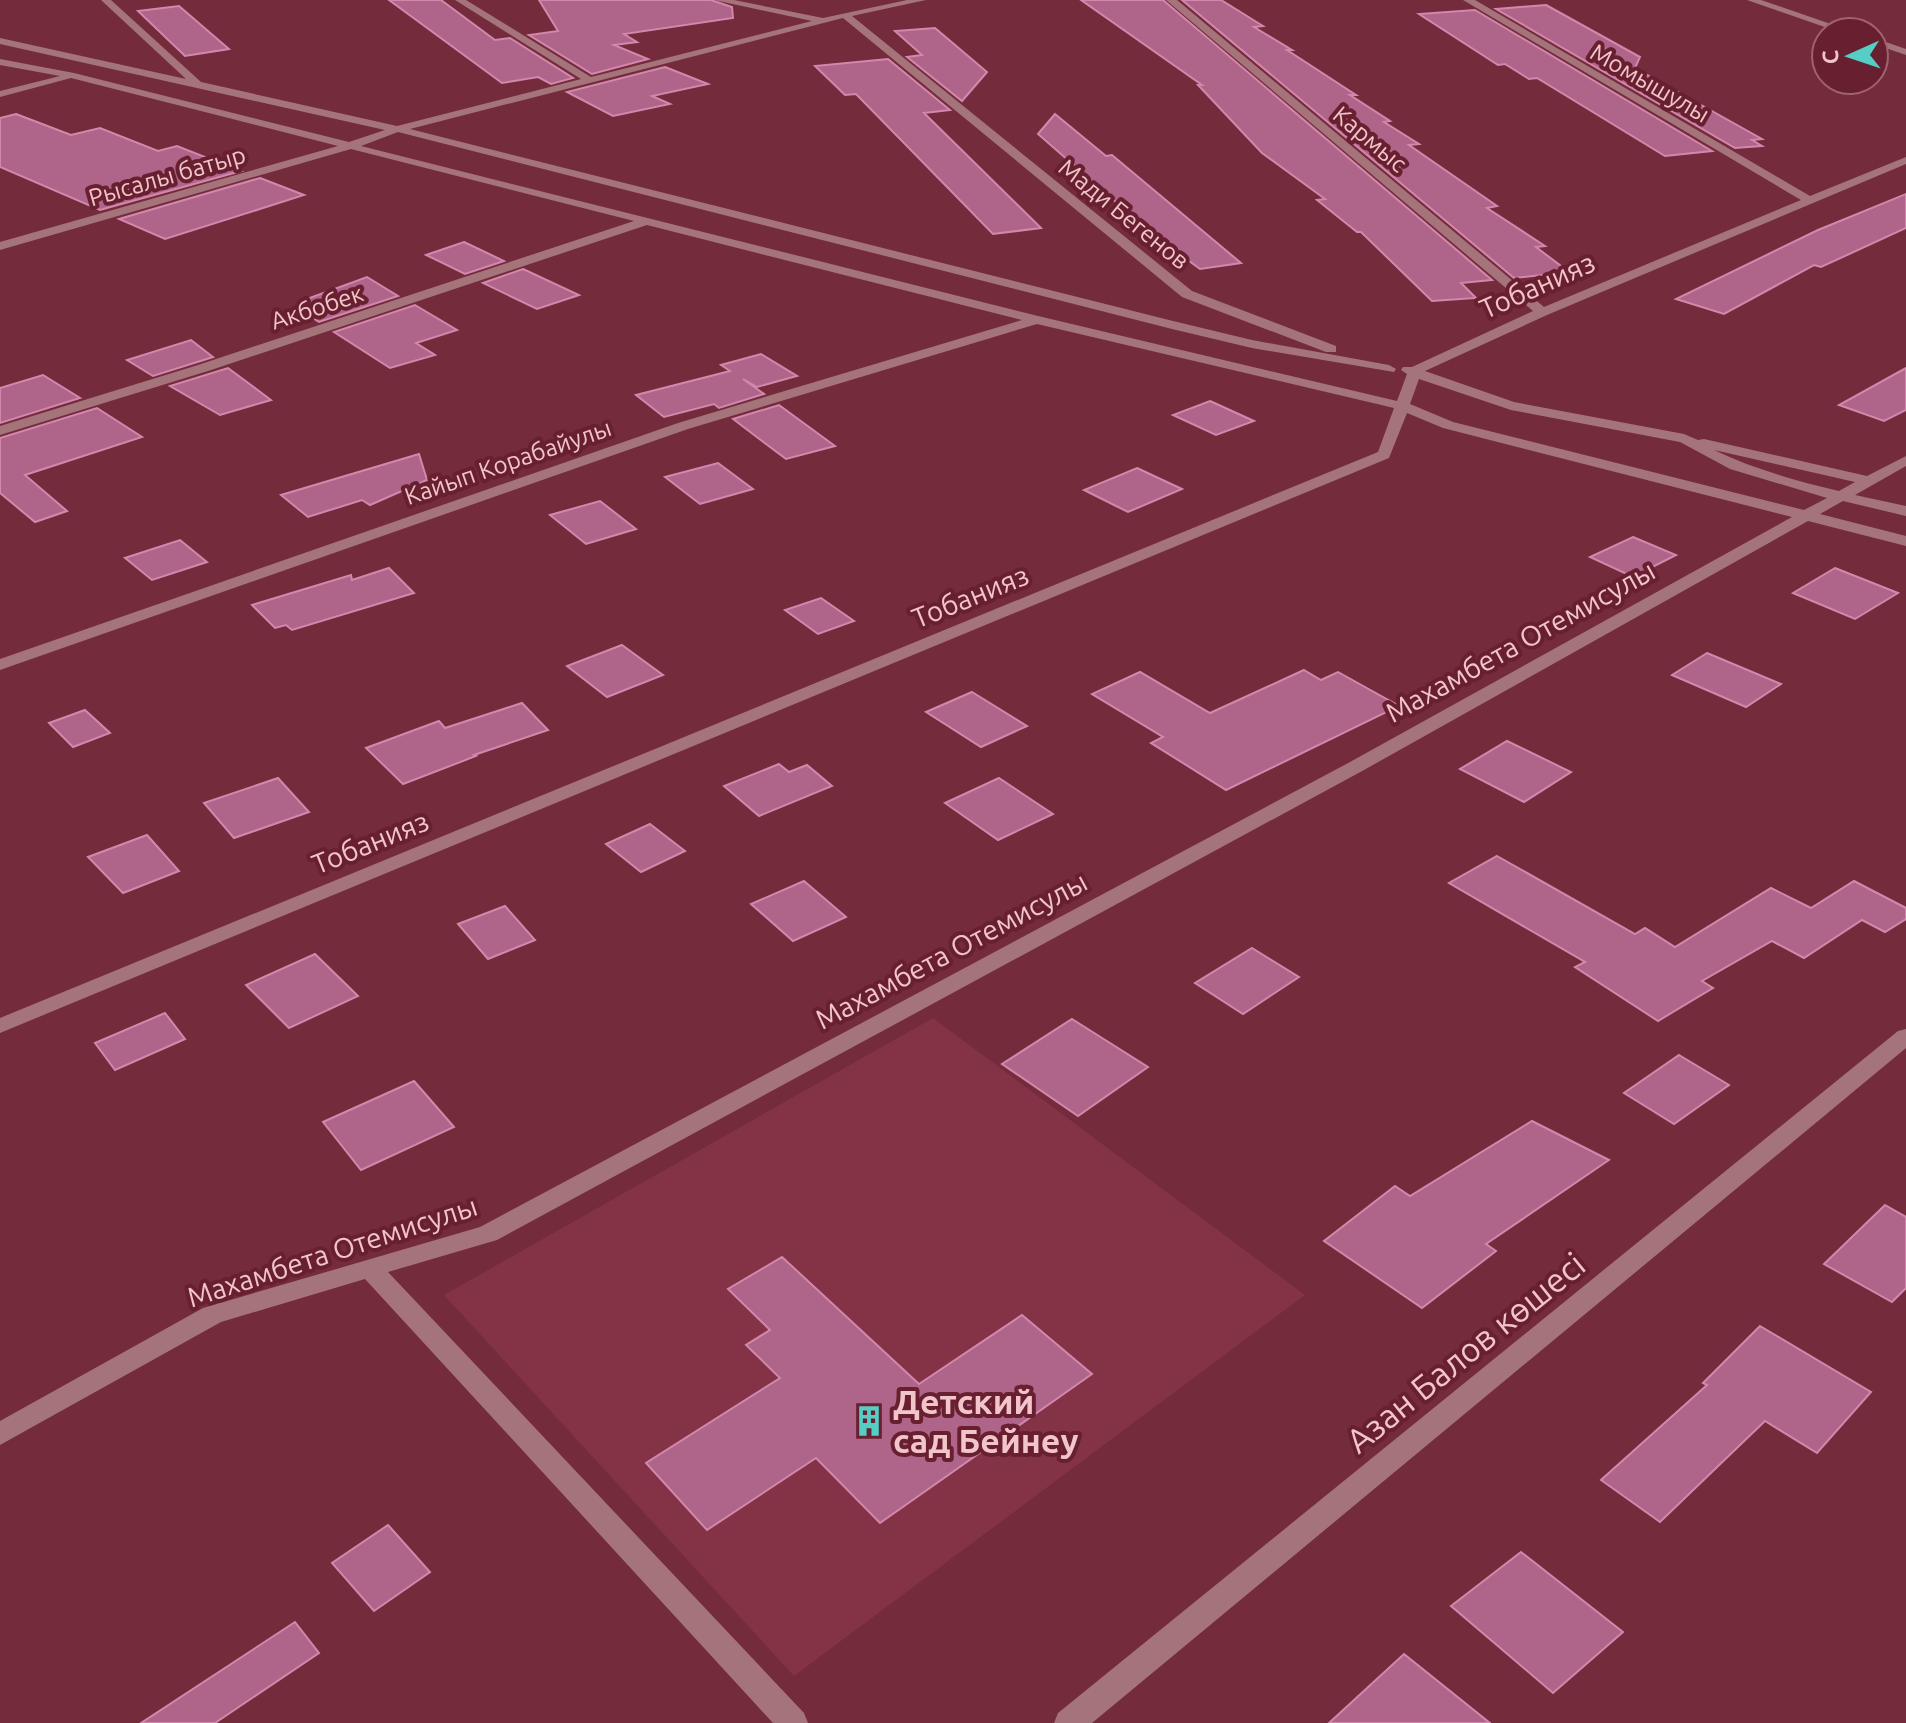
<svg xmlns="http://www.w3.org/2000/svg" width="1906" height="1723" font-family="Ubuntu,sans-serif">
  <style>
    .built { fill: #843346 }
    .building { fill: #ae6589; stroke: #d387ac; stroke-width: 2 }
    .lines { fill: none; stroke-linecap: round; stroke-linejoin: round }
    .minor { fill: #a5747b; fill-rule: evenodd }
    .labels { text-anchor: middle; dominant-baseline: central; stroke-width: 8; stroke-linejoin: round; paint-order: stroke }
    .far-street-label { font-size: 24px; fill: #f2c5ca; stroke: #682031 }
    .street-label { font-size: 28px; fill: #f2c5ca; stroke: #682031 }
    .near-street-label { font-size: 34px; fill: #f2c5ca; stroke: #682031 }
    .near-poi-label { font-size: 34px; font-weight: bold; fill: #f2c5ca; stroke: #682031; text-anchor: start }
  </style>
  <rect width="100%" height="100%" fill="#742b3b"/>
  <path class="built" d="M933,1018L1305,1295L794,1676L444,1295Z"/>
  <g class="building">
    <path d="M389,0H441L495,40L510,38L573,78L551,84L538,77L502,83Z"/>
    <path d="M539,0H711L732,7L733,18L624,34L637,42L614,45L648,59L592,74L529,35L558,31Z"/>
    <path d="M1081,0H1163L1492,280L1461,283L1476,298L1432,301L1361,232H1357L1317,200L1325,199L1262,153L1198,85H1202Z"/>
    <path d="M1182,0H1221L1263,26L1254,27L1292,50H1287L1356,95H1350L1390,121L1384,122L1419,144L1409,145L1497,206L1487,208L1545,246L1536,247L1569,272L1514,278Z"/>
    <path d="M1546,5L1640,57L1635,68L1762,139L1752,140L1762,146L1735,148L1496,9Z"/>
    <path d="M179,6L229,49L185,56L138,11Z"/>
    <path d="M1475,10L1712,151L1665,156L1537,78L1529,79L1505,64L1498,65L1419,14Z"/>
    <path d="M935,28L987,72L962,101L907,57L922,55L895,31Z"/>
    <path d="M888,59L950,110L924,113L1041,228L993,234L856,94L845,95L815,66Z"/>
    <path d="M665,67L708,84L652,96L670,104L613,116L567,92Z"/>
    <path d="M16,114L71,135L100,128L158,151L177,146L241,171L100,210L0,167V118Z"/>
    <path d="M1055,114L1106,156L1112,155L1241,263L1200,269L1151,233L1038,134Z"/>
    <path d="M260,178L304,195L165,239L119,219Z"/>
    <path d="M1906,194V228L1821,267L1814,265L1724,314L1676,299L1818,230Z"/>
    <path d="M464,242L504,261L465,274L426,255Z"/>
    <path d="M523,269L579,295L537,309L483,283Z"/>
    <path d="M367,277L398,296L319,322L297,308L311,303L304,300Z"/>
    <path d="M415,305L457,330L416,343L435,355L390,368L334,332Z"/>
    <path d="M191,340L213,357L153,376L127,360Z"/>
    <path d="M761,354L797,376L757,387L743,379L764,394L719,408L714,404L664,417L636,395L730,371L721,365Z"/>
    <path d="M228,368L271,400L220,415L170,386Z"/>
    <path d="M1906,368V410L1884,421L1839,405Z"/>
    <path d="M43,375L80,398L0,423V388Z"/>
    <path d="M1210,401L1254,421L1216,435L1173,415Z"/>
    <path d="M779,405L835,446L786,459L733,419Z"/>
    <path d="M97,408L142,437L25,475L67,511L35,522L0,493V438Z"/>
    <path d="M419,454L427,480L370,505L362,500L308,517L281,495Z"/>
    <path d="M718,463L753,489L700,504L665,477Z"/>
    <path d="M1137,468L1182,489L1128,512L1084,490Z"/>
    <path d="M600,501L636,529L586,544L550,515Z"/>
    <path d="M1633,537L1676,555L1633,577L1590,557Z"/>
    <path d="M180,540L207,562L152,580L125,558Z"/>
    <path d="M389,568L414,593L292,630L286,625L275,628L252,605L351,575L352,580Z"/>
    <path d="M1835,568L1898,593L1855,619L1793,593Z"/>
    <path d="M821,598L854,621L818,634L785,610Z"/>
    <path d="M622,645L663,675L607,697L567,666Z"/>
    <path d="M1707,653L1781,684L1746,707L1672,675Z"/>
    <path d="M1304,670L1321,680L1338,672L1399,706L1226,790L1151,743L1163,737L1092,694L1140,672L1210,713Z"/>
    <path d="M972,692L1027,726L981,747L926,712Z"/>
    <path d="M522,703L548,730L474,755L476,756L403,784L366,748L439,721L445,728Z"/>
    <path d="M85,710L110,733L73,747L49,723Z"/>
    <path d="M1507,741L1571,772L1524,802L1460,769Z"/>
    <path d="M779,764L789,772L807,765L832,786L759,816L724,786Z"/>
    <path d="M278,778L309,812L234,838L204,803Z"/>
    <path d="M999,778L1053,814L998,840L945,803Z"/>
    <path d="M650,824L685,851L641,872L606,844Z"/>
    <path d="M147,835L179,871L123,893L88,857Z"/>
    <path d="M1497,856L1635,934L1645,928L1675,947L1771,888L1811,908L1854,881L1906,908V919L1885,932L1862,920L1804,958L1772,941L1702,981L1713,988L1658,1021L1575,967L1585,962L1449,883Z"/>
    <path d="M804,881L846,917L793,941L751,904Z"/>
    <path d="M505,906L535,940L488,959L458,924Z"/>
    <path d="M1252,948L1299,977L1243,1014L1195,983Z"/>
    <path d="M315,954L358,996L289,1028L246,985Z"/>
    <path d="M165,1013L185,1039L115,1070L95,1043Z"/>
    <path d="M1072,1019L1148,1067L1078,1116L1002,1064Z"/>
    <path d="M1679,1055L1729,1085L1674,1124L1624,1093Z"/>
    <path d="M414,1081L454,1127L361,1170L323,1122Z"/>
    <path d="M1532,1121L1609,1160L1486,1244L1496,1251L1422,1308L1324,1241L1395,1186L1410,1196Z"/>
    <path d="M1885,1205L1906,1217V1288L1892,1302L1824,1264Z"/>
    <path d="M782,1257L919,1384L1022,1315L1092,1374L880,1523L816,1458L707,1530L646,1463L780,1378L746,1345L770,1330L728,1289Z"/>
    <path d="M1760,1326L1871,1392L1817,1453L1765,1421L1660,1522L1601,1480L1707,1385L1703,1383Z"/>
    <path d="M388,1525L430,1572L374,1611L332,1563Z"/>
    <path d="M1521,1552L1623,1632L1553,1693L1451,1606Z"/>
    <path d="M295,1622L319,1653L215,1723H141Z"/>
    <path d="M1404,1654L1490,1723H1329Z"/>
  </g>
  <g class="lines">
    <g class="minor">
      <path d="M101,0H111L201,82L397,126L581,79L455,0H466L591,77L812,21L714,0H734L823,18L907,0H926L852,16L1192,291L1336,346V352H1326L1182,297L843,18L410,129L1173,321L1252,340L1389,365L1396,369L1394,372L1252,348L1172,329L398,132L361,146L1038,316L1397,401L1407,374L1401,370L1403,367H1412L1533,311L1166,0H1177L1544,307L1801,200L1463,0H1475L1810,196L1906,157V164L1547,315L1425,371L1514,402L1684,434L1698,440L1704,439L1867,476L1906,456V466L1855,495L1906,506V516L1843,501L1820,514L1906,536V546L1808,521L1364,770L497,1240L388,1272L804,1713L808,1723H773L365,1279L221,1322L0,1445V1421L203,1308L480,1227L1350,762L1792,517L1443,428L1407,413L1389,458L0,1033V1018L1378,452L1394,408L1037,324L688,429L0,670V659L678,423L1022,320L647,225L208,371L0,435V426L198,365L634,221L351,149L0,250V242L338,146L71,78L0,97V91L60,76L0,65V59L74,73L349,142L385,130L0,44V38L186,79ZM1419,379L1511,410L1680,442L1730,469L1827,498L1804,510L1453,422L1410,404ZM1714,450L1855,482L1839,491C1796,481 1754,469 1714,450Z"/>
      <path d="M1747,0H1761L1854,32H1839Z"/>
      <path d="M1874,38L1906,49V55L1874,44Z"/>
      <path d="M1906,1029V1048L1092,1723H1054L1058,1713L1898,1031Z"/>
    </g>
  </g>
  <defs>
    <symbol id="building-bare" viewBox="-9 -9 18 18"><path d="M-4-6H4V6H1V3H-1V6H-4ZM-2.5-4.3h1.7v1.8h-1.7ZM.8-4.3h1.7v1.8H.8ZM-2.5-1h1.7V.8h-1.7ZM.8-1h1.7V.8H.8Z" fill="#55cec6" stroke="#682031" stroke-width="2.5" paint-order="stroke"/></symbol>
  </defs>
  <g fill-rule="evenodd">
    <use href="#building-bare" x="847" y="1399" width="44" height="44"/>
  </g>
  <g class="labels">
    <g class="far-street-label">
      <text transform="translate(1650 83) rotate(30)">Момышулы</text>
      <text transform="translate(1370 139) rotate(40)">Кармыс</text>
      <text transform="translate(167 176) rotate(-16)">Рысалы батыр</text>
      <text transform="translate(1124 214) rotate(39)">Мади Бегенов</text>
      <text transform="translate(317 307) rotate(-18)">Акбобек</text>
      <text transform="translate(508 462) rotate(-19)">Кайып Корабайулы</text>
    </g>
    <g class="street-label">
      <text transform="translate(1537 285) rotate(-24)">Тобанияз</text>
      <text transform="translate(970 596) rotate(-22)">Тобанияз</text>
      <text transform="translate(1520 641) rotate(-29)">Махамбета Отемисулы</text>
      <text transform="translate(370 842) rotate(-22)">Тобанияз</text>
      <text transform="translate(951 950) rotate(-28)">Махамбета Отемисулы</text>
      <text transform="translate(332 1251) rotate(-18)">Махамбета Отемисулы</text>
    </g>
    <g class="near-street-label">
      <text transform="translate(1465 1352) rotate(-39)">Азан Балов көшесі</text>
    </g>
    <g class="near-poi-label">
      <text x="893" y="1401">Детский<tspan x="893" dy="39">сад Бейнеу</tspan></text>
    </g>
  </g>
  <g transform="translate(1850 56) rotate(267)"><circle r="38" fill="#682031" stroke="#9f626e" stroke-width="2"/>
  <path d="M0-6L14 30L0 20L-14 30Z" fill="#55cec6"/>
  <text y="-12" font-size="22" font-weight="bold" text-anchor="middle" fill="#f2c5ca">С</text>
  </g>
</svg>
